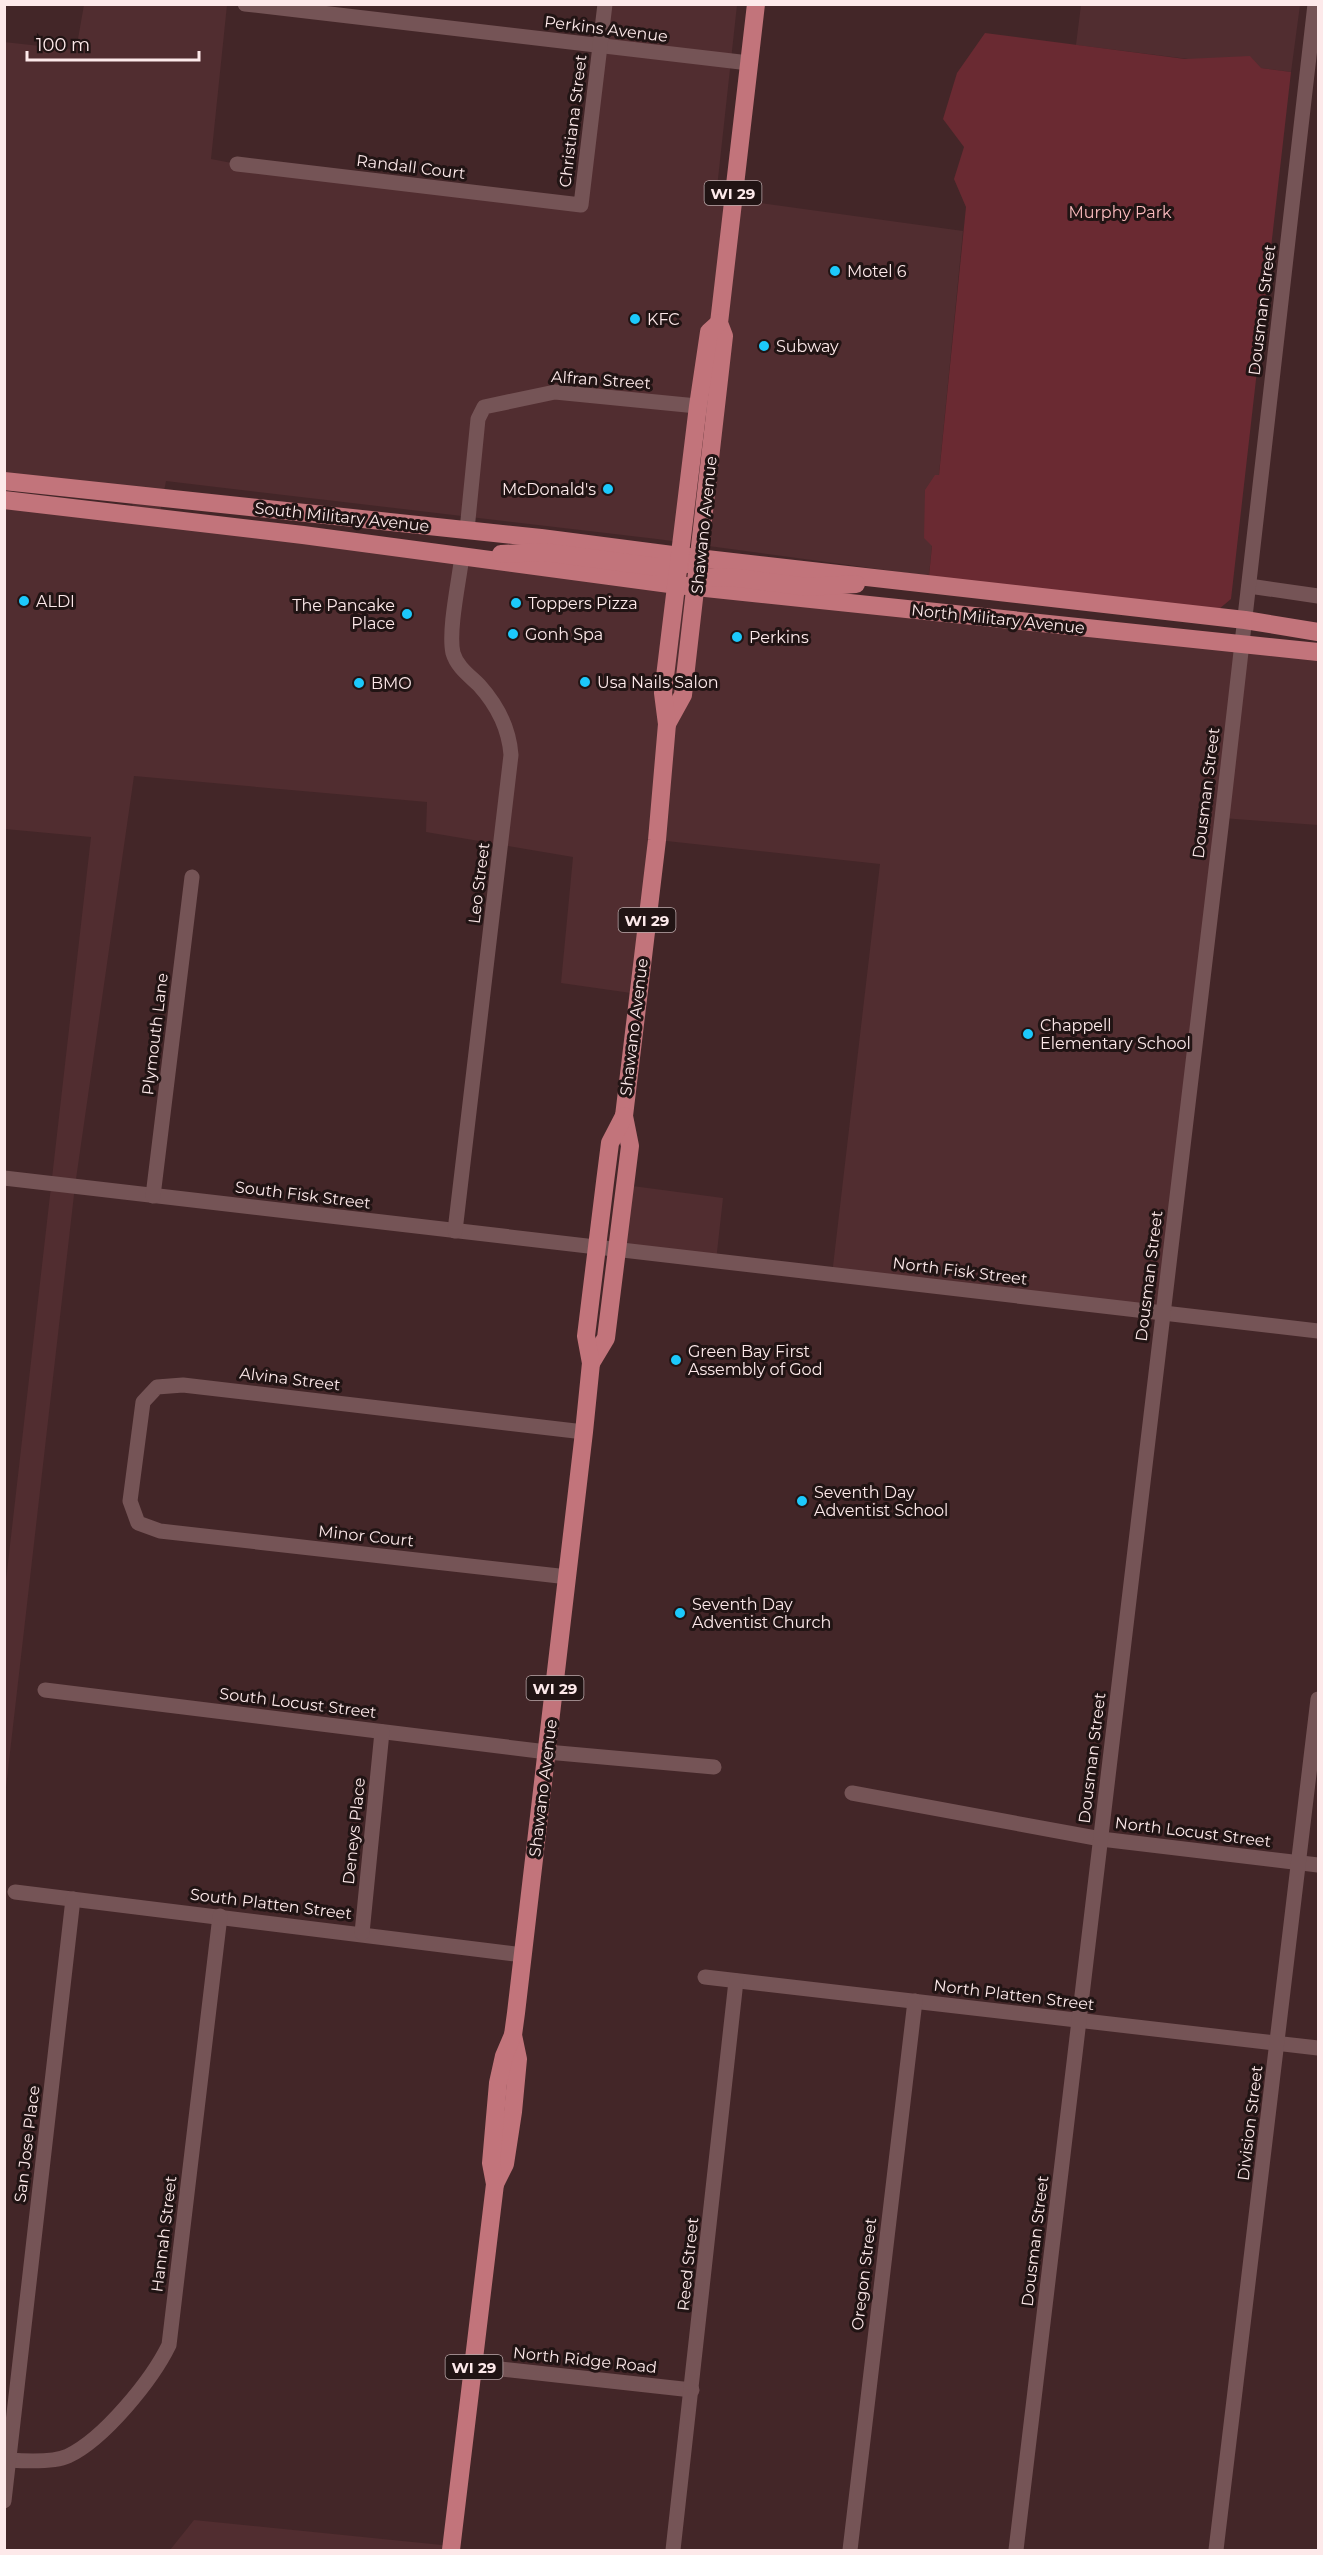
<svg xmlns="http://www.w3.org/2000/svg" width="1323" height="2555" font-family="Montserrat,sans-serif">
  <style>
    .built { fill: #512d30 }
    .green { fill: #6a2a32 }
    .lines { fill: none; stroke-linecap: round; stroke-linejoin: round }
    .minor { stroke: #755456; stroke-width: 15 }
    .major { stroke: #c2747b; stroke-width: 18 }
    .poi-dot { fill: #1cc9fc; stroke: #211414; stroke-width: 2 }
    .labels { text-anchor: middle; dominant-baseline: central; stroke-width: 6; stroke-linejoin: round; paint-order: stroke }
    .shield { fill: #211414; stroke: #bba9aa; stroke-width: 1.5 }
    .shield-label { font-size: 15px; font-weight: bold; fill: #fde9ea }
    .street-label { font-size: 16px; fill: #fde9ea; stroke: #211414 }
    .park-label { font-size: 16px; fill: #fbbbbe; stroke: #211414 }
    .poi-label { font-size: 16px; fill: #fde9ea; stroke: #211414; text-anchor: start }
  </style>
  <rect width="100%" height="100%" fill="#432628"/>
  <g class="built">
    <path d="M84,5H227L211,159L237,164L580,205L605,5H737L716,197L963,231L929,576L657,539L166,481L159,518L1318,652V825L1222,818L1163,1313L832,1275L880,864L657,840L638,994L561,983L573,857L426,832L427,802L134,776L75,1186L5,1796V1589L91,837L5,829V500L129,515L135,496L5,481L4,42L76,50Z"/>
    <path d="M1081,5H1300L1291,72L1076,45Z"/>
    <path d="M625,1185L723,1198L716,1261L617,1250Z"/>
    <path d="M194,2520L452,2546L451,2550H170Z"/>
  </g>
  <path class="green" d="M985,33L1185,59L1250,56L1261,68L1291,72L1231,599L1219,609L929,576L932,546L924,538L925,490L935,475H939L966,207L954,179L964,147L943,119L957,73Z"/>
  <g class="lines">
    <g class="minor">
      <path d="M245,4L749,63"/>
      <path d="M237,164L581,205L605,4"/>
      <path d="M467,530L478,419L484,407L555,392L707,407"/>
      <path d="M1249,586L1318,596"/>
      <path d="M4,1178L1318,1331"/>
      <path d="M153,1196L192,877"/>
      <path d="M455,1231L511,755C509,728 498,706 479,685C470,676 457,667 453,653C448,631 459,581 462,556"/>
      <path d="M568,1577L160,1531L138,1523L130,1501L143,1402L157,1387L183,1385L584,1432"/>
      <path d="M45,1690L547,1752L714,1767"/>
      <path d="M852,1793L1101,1839L1318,1865"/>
      <path d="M15,1892L523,1955"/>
      <path d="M362,1933L382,1732"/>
      <path d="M705,1977L1318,2048"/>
      <path d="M474,2366L692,2390"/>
      <path d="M9,2460C24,2461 55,2462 68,2456C104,2439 152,2380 169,2345L220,1916"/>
      <path d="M4,2501L73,1899"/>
      <path d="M673,2550L736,1981"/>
      <path d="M850,2550L915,2001"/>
      <path d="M1016,2550L1221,827L1315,4"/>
      <path d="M1216,2550L1318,1699"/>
    </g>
    <g class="major">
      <path d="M4,481L541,538L680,556L1245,620L1318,632"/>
      <path d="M4,500L303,535L677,585L1318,652"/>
      <path d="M501,554L544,552L658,567H673L691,563"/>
      <path d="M701,577L738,578L807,587L856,584"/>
      <path d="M667,724L683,695L724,336L719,323L756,4"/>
      <path d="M591,1363L606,1338L630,1146L624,1116L657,840L667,724L663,693L698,406L709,332L719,323"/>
      <path d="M495,2184L505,2164L513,2112L518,2059L513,2035"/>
      <path d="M451,2550L495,2184L491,2163L498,2083L504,2056L513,2035L516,2013L584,1432L591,1363L586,1336L605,1182L610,1143L624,1116"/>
    </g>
  </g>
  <g class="poi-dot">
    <circle cx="835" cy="271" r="6"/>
    <circle cx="635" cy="319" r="6"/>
    <circle cx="764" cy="346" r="6"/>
    <circle cx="608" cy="489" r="6"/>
    <circle cx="24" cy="601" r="6"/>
    <circle cx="516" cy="603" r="6"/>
    <circle cx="407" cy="614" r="6"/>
    <circle cx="513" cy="634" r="6"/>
    <circle cx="737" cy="637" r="6"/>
    <circle cx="585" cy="682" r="6"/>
    <circle cx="359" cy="683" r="6"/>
    <circle cx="1028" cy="1034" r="6"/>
    <circle cx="676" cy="1360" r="6"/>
    <circle cx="802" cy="1501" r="6"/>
    <circle cx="680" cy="1613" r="6"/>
  </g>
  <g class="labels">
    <g class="shield">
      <rect x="704.5" y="181" width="57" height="24" rx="4.5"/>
      <rect x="618.5" y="908" width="57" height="24" rx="4.5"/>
      <rect x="526.5" y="1676" width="57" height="24" rx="4.5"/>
      <rect x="445.5" y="2355" width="57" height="24" rx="4.5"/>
    </g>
    <g class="shield-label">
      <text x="733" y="193">WI 29</text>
      <text x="647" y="920">WI 29</text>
      <text x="555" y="1688">WI 29</text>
      <text x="474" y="2367">WI 29</text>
    </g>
    <g class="street-label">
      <text transform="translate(606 29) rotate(7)">Perkins Avenue</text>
      <text transform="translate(573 121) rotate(-83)">Christiana Street</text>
      <text transform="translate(411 167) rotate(7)">Randall Court</text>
      <text transform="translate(1262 310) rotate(-83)">Dousman Street</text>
      <text transform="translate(601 380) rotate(4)">Alfran Street</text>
      <text transform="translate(342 517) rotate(6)">South Military Avenue</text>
      <text transform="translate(704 525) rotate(-84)">Shawano Avenue</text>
      <text transform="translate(998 619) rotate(6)">North Military Avenue</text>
      <text transform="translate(1206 793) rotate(-83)">Dousman Street</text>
      <text transform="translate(479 883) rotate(-83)">Leo Street</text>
      <text transform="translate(634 1027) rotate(-83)">Shawano Avenue</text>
      <text transform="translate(155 1034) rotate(-83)">Plymouth Lane</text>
      <text transform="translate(303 1195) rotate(7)">South Fisk Street</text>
      <text transform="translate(960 1271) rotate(7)">North Fisk Street</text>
      <text transform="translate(1149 1276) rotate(-83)">Dousman Street</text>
      <text transform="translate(290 1379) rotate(7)">Alvina Street</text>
      <text transform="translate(366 1536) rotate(6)">Minor Court</text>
      <text transform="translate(298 1703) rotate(7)">South Locust Street</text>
      <text transform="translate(1092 1758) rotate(-83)">Dousman Street</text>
      <text transform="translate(543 1788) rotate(-83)">Shawano Avenue</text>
      <text transform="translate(354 1831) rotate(-84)">Deneys Place</text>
      <text transform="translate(1193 1832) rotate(7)">North Locust Street</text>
      <text transform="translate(271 1904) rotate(7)">South Platten Street</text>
      <text transform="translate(1014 1995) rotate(7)">North Platten Street</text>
      <text transform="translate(1250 2123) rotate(-83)">Division Street</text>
      <text transform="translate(27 2144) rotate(-83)">San Jose Place</text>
      <text transform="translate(164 2234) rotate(-83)">Hannah Street</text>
      <text transform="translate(1035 2241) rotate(-83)">Dousman Street</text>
      <text transform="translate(688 2264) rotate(-84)">Reed Street</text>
      <text transform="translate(864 2274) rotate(-83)">Oregon Street</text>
      <text transform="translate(585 2360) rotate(6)">North Ridge Road</text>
    </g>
    <g class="park-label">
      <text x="1120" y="212">Murphy Park</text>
    </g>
    <g class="poi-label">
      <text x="847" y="271">Motel 6</text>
      <text x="647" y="319">KFC</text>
      <text x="776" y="346">Subway</text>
      <text x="596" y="489" text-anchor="end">McDonald's</text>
      <text x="36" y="601">ALDI</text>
      <text x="528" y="603">Toppers Pizza</text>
      <text x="395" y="605" text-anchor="end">The Pancake<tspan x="395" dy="18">Place</tspan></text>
      <text x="525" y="634">Gonh Spa</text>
      <text x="749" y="637">Perkins</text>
      <text x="597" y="682">Usa Nails Salon</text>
      <text x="371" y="683">BMO</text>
      <text x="1040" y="1025">Chappell<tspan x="1040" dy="18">Elementary School</tspan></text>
      <text x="688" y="1351">Green Bay First<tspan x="688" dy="18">Assembly of God</tspan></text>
      <text x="814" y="1492">Seventh Day<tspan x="814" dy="18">Adventist School</tspan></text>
      <text x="692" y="1604">Seventh Day<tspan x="692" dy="18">Adventist Church</tspan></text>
    </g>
  </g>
  <rect width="1323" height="2555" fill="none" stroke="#fde9ea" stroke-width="12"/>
  <path d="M27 51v9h172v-9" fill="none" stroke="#fde9ea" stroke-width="3"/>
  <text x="36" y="51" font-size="18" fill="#fde9ea" stroke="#211414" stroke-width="4.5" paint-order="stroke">100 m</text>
</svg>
